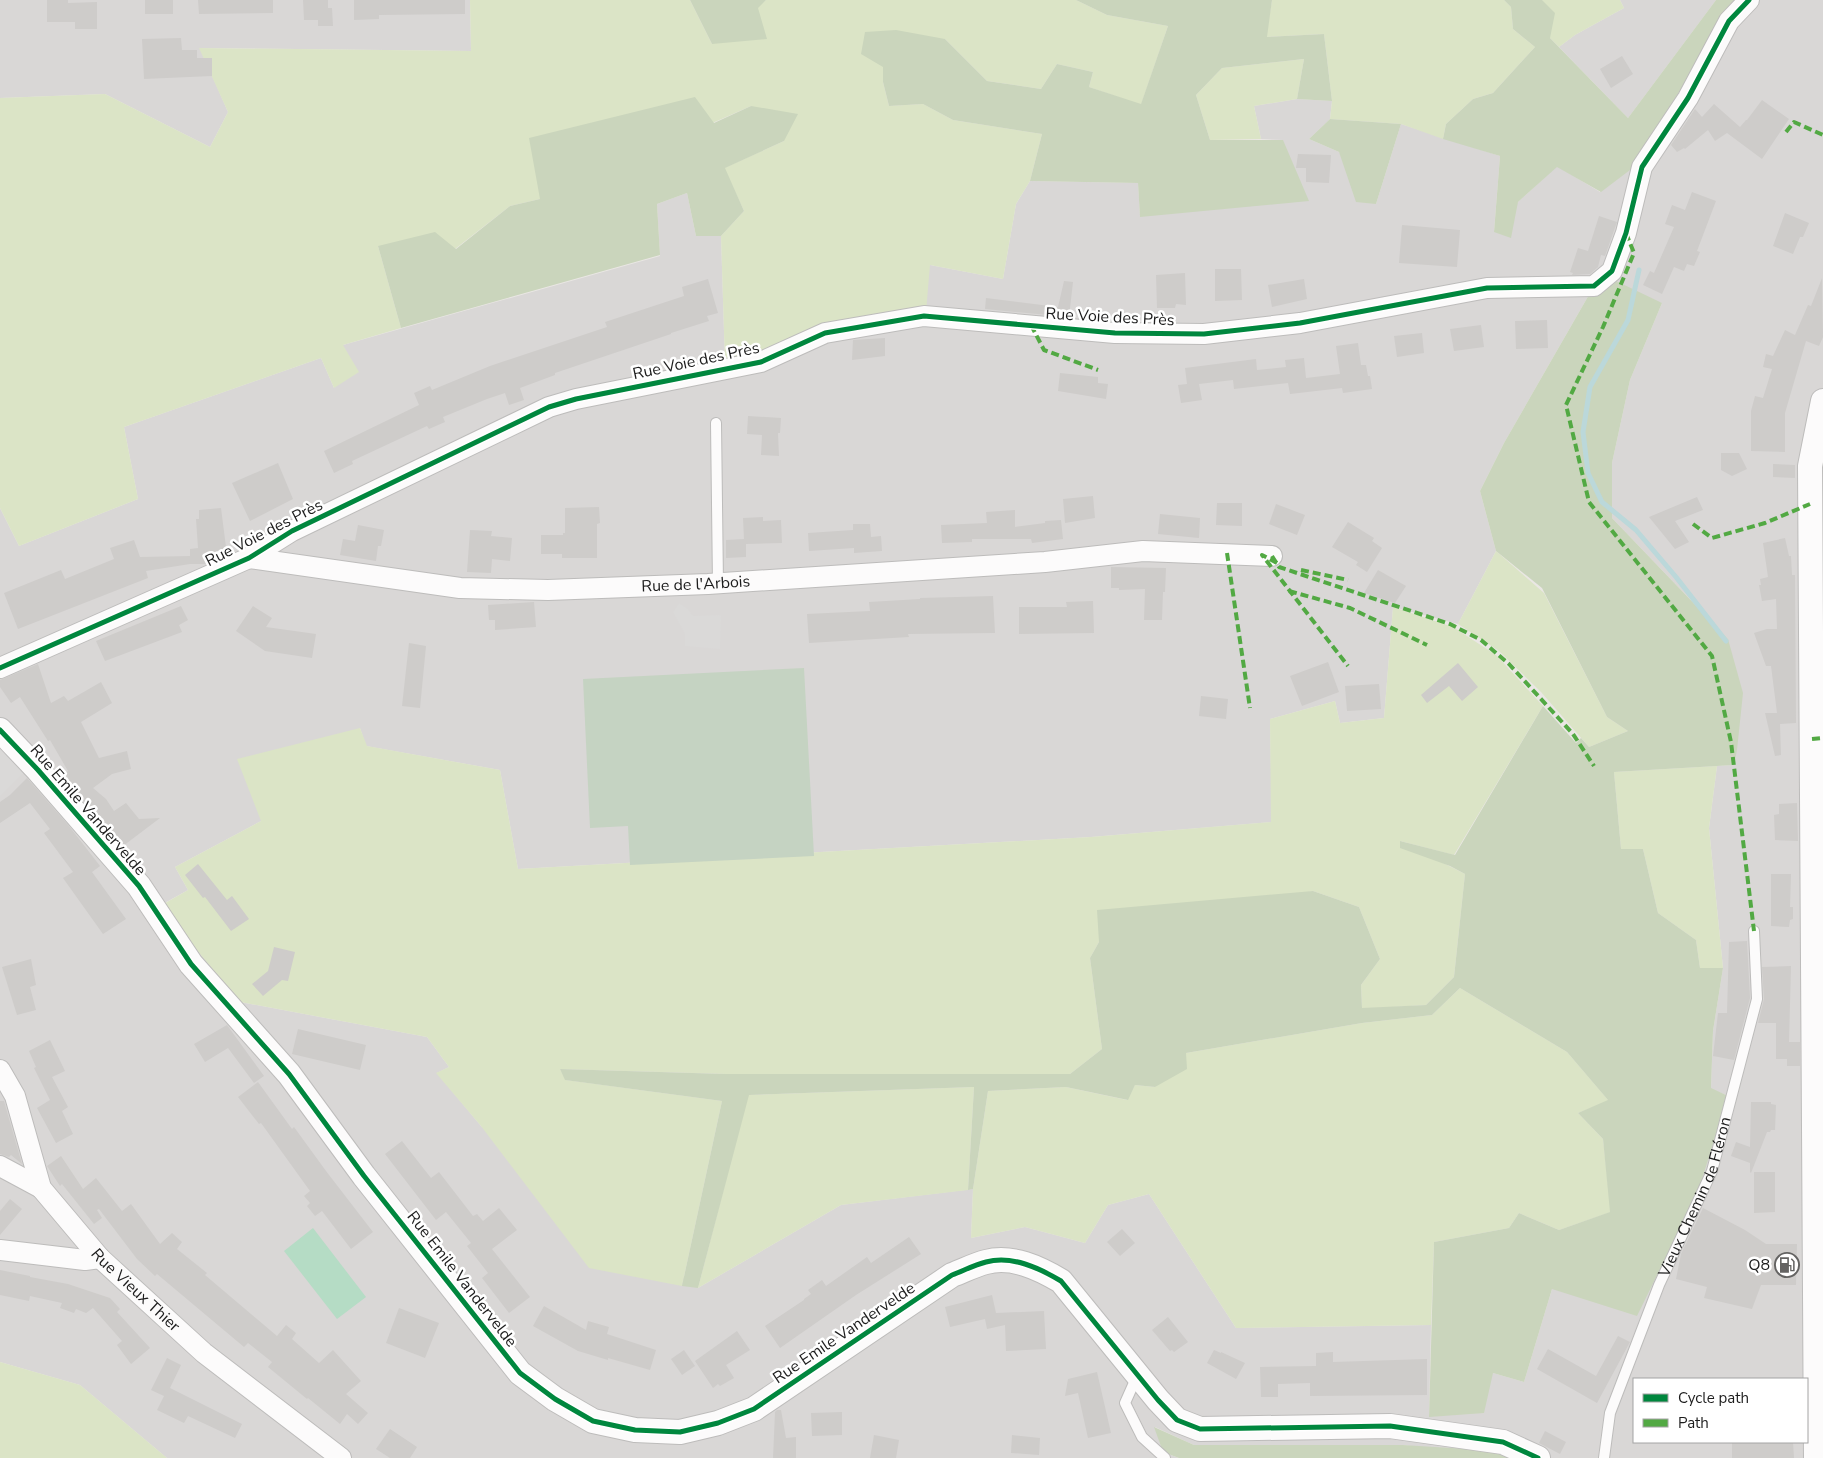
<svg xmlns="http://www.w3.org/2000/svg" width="1823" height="1458" font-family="'Nunito Sans',sans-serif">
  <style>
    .residential { fill: #d9d7d6; fill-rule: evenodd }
    .grass { fill: #dbe4c6 }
    .forest { fill: #cad5bc }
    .cemetery { fill: #c5d3c2 }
    .pitch { fill: #b5dcc5 }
    .parking { fill: #dad9d8 }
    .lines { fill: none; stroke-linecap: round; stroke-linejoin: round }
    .stream { stroke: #bbd8da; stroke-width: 5 }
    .building { fill: #ceccca }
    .service-casing { stroke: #bdbcbb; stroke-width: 12 }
    .minor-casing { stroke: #bdbcbb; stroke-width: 22 }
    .tertiary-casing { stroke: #bdbcbb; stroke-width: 26 }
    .service { stroke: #fcfbfb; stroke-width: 10 }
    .minor { stroke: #fcfbfb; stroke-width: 20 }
    .tertiary { stroke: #fcfbfb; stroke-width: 24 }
    .quiet { stroke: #52a943; stroke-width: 4; stroke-dasharray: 8 4; stroke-linecap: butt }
    .cycleway-casing { stroke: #fff; stroke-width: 8 }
    .cycleway { stroke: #00873e; stroke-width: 5 }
    .labels { text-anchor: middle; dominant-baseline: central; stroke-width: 5; stroke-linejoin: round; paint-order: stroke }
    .street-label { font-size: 16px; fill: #1c1c1c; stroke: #fff }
    .poi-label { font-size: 16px; fill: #1c1c1c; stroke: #fff; text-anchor: end }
  </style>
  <rect width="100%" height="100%" fill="#eae7e4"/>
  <g class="residential">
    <path d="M0,0H470L471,51L200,48L228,112L210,147L105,94L0,98Z"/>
    <path d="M1620,0H1716L1628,118L1559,47L1575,35L1624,8Z"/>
    <path d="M1737,0H1823V1358L1814,1458H1513L1403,1445H1194L1155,1427L1163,1452L1179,1458H167L80,1385L0,1362V508L19,546L138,499L124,427L321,358L334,388L343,345L660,256L657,204L687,193L696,236H721L725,364L930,265L1003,279L1016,204L1030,181L1138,183L1140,216L1283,140L1261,139L1254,106L1297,99L1332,101L1330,119L1309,139L1339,152L1376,204L1401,124L1500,156L1494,231L1518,202L1557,166L1600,192ZM1590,293L1662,303L1630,380L1612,463V518L1728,639L1734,765L1717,766L1709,828L1723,968L1713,1031L1711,1089L1728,1096L1552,1289L1524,1382L1493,1373L1429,1417L1431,1325L1236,1328L1149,1194L1108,1205L1085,1243L1025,1227L971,1238L973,1189L841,1205L698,1288L481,1126L437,1073L449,1067L427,1037L240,1002L161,905L188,890L175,867L261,821L360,728L366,746L500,770L518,869L1091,837L1272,822L1270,719L1335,701L1340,723L1384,718L1393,607L1458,624L1496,551L1480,491L1504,443ZM1634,1379H1807V1442H1634Z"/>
  </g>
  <g class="grass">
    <path d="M470,0H690L712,44L766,0H1076L1107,15L1168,26L1141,105L1089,87L1093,72L1057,64L1041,89L987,81L945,39L883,66V82L889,106L923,104L953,120L1042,134L1030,181L1016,204L1003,279L930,265L926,312L725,364L721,236L744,211L724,168L784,141L751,106L540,199L510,206L455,249L378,246L401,328L343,345L359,372L334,388L321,358L124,427L138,499L19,546L0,508V98L105,94L210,147L228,112L199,48L471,51Z"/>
    <path d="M1272,0H1504L1511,7L1513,29L1535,47L1493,93L1473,99L1446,124L1443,139L1401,124L1330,119L1332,101L1324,34L1266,37Z"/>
    <path d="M1542,0H1620L1624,8L1575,35L1559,47L1550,38Z"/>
    <path d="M1304,59L1297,99L1254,106L1261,139L1210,140L1196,95L1222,68Z"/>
    <path d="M1496,551L1544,593L1607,717L1628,731L1589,747L1541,692L1499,651L1458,624Z"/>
    <path d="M1393,607L1453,627L1496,655L1543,706L1454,855L1400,841L1465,874L1454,977L1426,1005L1362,1009L1361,985L1380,959L1359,907L1313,891L1099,942L1090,958L1102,1049L1070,1074H726L560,1069L566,1080L722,1101L682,1286L589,1268L481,1126L436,1073L449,1067L427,1037L240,1002L160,906L188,890L175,867L261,821L237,759L360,728L367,746L500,770L518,869L1091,837L1271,822L1270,719L1335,701L1340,723L1384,718Z"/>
    <path d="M1717,766L1709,828L1723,968H1700L1696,940L1658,913L1643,849H1621L1614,772Z"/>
    <path d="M1460,988L1567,1052L1609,1101L1578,1113L1603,1139L1611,1212L1559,1230L1519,1213L1509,1228L1434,1242L1431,1325L1236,1328L1149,1194L1108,1205L1085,1243L1025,1227L971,1238L973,1189L988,1091L1066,1087L1127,1100L1135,1085L1155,1087L1186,1053L1362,1023L1432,1015Z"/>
    <path d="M974,1087L968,1190L841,1205L698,1288L748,1095Z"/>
    <path d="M0,1362L80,1385L167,1458H0Z"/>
  </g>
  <g class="forest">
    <path d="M690,0H766L758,8L767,39L712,44Z"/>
    <path d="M1076,0H1272L1267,37L1324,34L1332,101L1297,99L1304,59L1222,68L1196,95L1210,140H1283L1309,201L1140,217L1138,183L1030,181L1042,134L953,120L923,104L889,106L883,82V67L861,54L865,32L896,30L945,39L987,81L1041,89L1057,64L1093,72L1089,87L1141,104L1168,26L1107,15Z"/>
    <path d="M1504,0H1542L1555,13L1550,38L1628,118L1716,0H1737L1630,170L1601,192L1557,167L1518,202L1511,238L1494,232L1500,156L1443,139L1446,124L1473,99L1493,93L1535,47L1513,29L1511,7Z"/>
    <path d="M695,97L714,123L751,106L798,114L784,141L725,168L744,211L721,236H696L687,193L657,204L660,255L401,328L378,246L435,232L456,249L510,206L540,199L529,138Z"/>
    <path d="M1330,119L1401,124L1376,204L1356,202L1339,152L1309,139Z"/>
    <path d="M1614,280L1662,303L1630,380L1612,463V518L1728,639L1743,693L1737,750L1734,765L1614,772L1621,849H1643L1658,913L1696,940L1700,968H1723L1713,1031L1711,1088L1728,1096L1698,1192L1637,1316L1552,1289L1524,1382L1493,1373L1484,1413L1429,1417L1434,1242L1509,1228L1519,1213L1559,1230L1610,1212L1603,1139L1578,1113L1608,1100L1567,1052L1460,988L1432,1015L1362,1023L1186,1053L1187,1069L1155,1087L1135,1085L1128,1100L1066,1087L988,1091L973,1189L968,1190L974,1087L749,1095L698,1288L682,1286L722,1101L565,1080L560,1069L726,1074H1070L1102,1049L1090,958L1099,942L1097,910L1313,891L1359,907L1380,959L1361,985L1362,1008L1426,1005L1454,977L1465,874L1450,866L1400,848V841L1455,855L1543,706L1576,743L1581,738L1589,747L1628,731L1607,717L1542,588L1496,551L1480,491L1504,443L1590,293Z"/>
    <path d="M1154,1427L1194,1445H1403L1499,1451L1513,1458H1179L1163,1452Z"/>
  </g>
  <path class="cemetery" d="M804,668L814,856L630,865L628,826L590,828L583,679Z"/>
  <path class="pitch" d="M313,1228L366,1297L337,1319L284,1251Z"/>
  <g class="parking">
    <path d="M679,603L688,609L693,616L721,615L720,649L685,646V634L673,612Z"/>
    <path d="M0,746L25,772L0,796Z"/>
  </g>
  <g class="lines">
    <path class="stream" d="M1639,270L1628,320L1590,387L1583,432L1588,473L1602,502L1636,530L1676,577L1726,641"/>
  </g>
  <g class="building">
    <path d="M47,0H68V3L97,2V29H75V22H47Z"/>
    <rect x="145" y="0" width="28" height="14"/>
    <path d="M198,0H273V13L199,14Z"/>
    <path d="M303,0H328V8H332L333,26H318V20H304Z"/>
    <path d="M354,0H465V14L379,15V19L354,20Z"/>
    <path d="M181,38L182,50H197V58H212V76L144,79L142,39Z"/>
    <path d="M1622,56L1633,74L1611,88L1600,69Z"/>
    <path d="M1762,100L1789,119L1762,159L1727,133L1715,141L1708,130L1685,149L1684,148L1677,152L1671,145L1695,109L1702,117L1714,104L1740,127L1746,120H1747Z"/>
    <path d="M1298,154L1331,155L1329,183L1306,182V168H1296Z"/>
    <path d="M1692,192L1716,201L1697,251L1700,252L1694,266L1687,264L1684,271L1674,267L1662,294L1643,285L1650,271L1654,273L1674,227L1665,224L1672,205L1685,210Z"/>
    <path d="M1785,213L1809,223L1803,237H1800L1793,254L1773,246Z"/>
    <path d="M1599,216L1617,222L1605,256L1601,255L1598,267L1590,274L1572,275L1573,273L1570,272L1578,248L1588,251Z"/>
    <path d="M1402,225L1460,230L1457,267L1399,263Z"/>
    <path d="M1215,269H1241L1242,300L1215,301Z"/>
    <path d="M1185,273L1186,305L1176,304L1175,308H1157L1156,275Z"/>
    <path d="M1822,278L1823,337L1819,346L1806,341L1785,413V452L1751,451V411L1755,396L1763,398L1772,369L1763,367L1766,354L1773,356L1785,330L1795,335L1808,305L1811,306Z"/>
    <path d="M708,279L718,313L707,316L709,321L671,333V334L555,373V375L520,388L524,400L509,405L505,393L487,399L443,417L445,422L429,429L427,426L352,461L353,464L334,473L324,451L419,405L414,393L430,386L432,390L490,366L607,327L605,322L684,296L682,287Z"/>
    <path d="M1304,279L1307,299L1272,307L1268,285Z"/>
    <path d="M1064,281L1073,282L1069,317L985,309L986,298L1058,307Z"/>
    <path d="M1547,320L1548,348L1516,349L1515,321Z"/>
    <path d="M1481,325L1484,347L1454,351L1450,329Z"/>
    <path d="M1422,333L1424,353L1397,357L1394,336Z"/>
    <path d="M885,338V356L852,360L853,340Z"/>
    <path d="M1358,343L1361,365H1366L1368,376H1370L1372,389L1343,393L1342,388L1290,394L1288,383L1234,389L1233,380L1199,384L1202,400L1181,403L1178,385L1187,384L1185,368L1256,359L1257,370L1286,367L1285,360L1304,358L1306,378L1340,374L1336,346Z"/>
    <path d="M1060,373L1098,377V383L1108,384L1106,399L1058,391Z"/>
    <path d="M748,416L781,418L780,433H778L779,456L761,455L762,435L747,434Z"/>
    <path d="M1721,453H1739L1747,469L1732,476L1721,470Z"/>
    <path d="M278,463L293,499L250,521L232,483Z"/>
    <path d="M1773,464L1795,465V478L1773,477Z"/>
    <path d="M1093,496L1095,518L1065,523L1063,499Z"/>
    <path d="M1697,497L1703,510L1675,521L1689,542L1675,549L1649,517Z"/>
    <path d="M1217,503H1242V526L1216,525Z"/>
    <path d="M1276,504L1305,515L1297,535L1269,524Z"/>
    <path d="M599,507L600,523L597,524V558H562V554H541V535H563V533H565V508Z"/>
    <path d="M221,508L227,555L207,564H190L146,571L148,578L18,629L4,593L61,570L65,579L114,559L110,548L134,540L140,557L190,556V549L198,548L196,519H199V510Z"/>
    <path d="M1015,510V527L1045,523V521L1061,520L1063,539L1032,543L1031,539H972V542L942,543L941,525L987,523L986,512Z"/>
    <path d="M1160,514L1200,518L1199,538L1158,534Z"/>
    <path d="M763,517V521L781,520L782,543L746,544V557L726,558V540L744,539L743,518Z"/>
    <path d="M1348,522L1374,538L1372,541L1382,548L1367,572L1356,565L1358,562L1332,547Z"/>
    <path d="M853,524H870L871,537L881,536L882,551L854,553V548L809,551L808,533L853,530Z"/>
    <path d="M358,525L384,530L381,546H378L376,561L340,555L343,539L355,541Z"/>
    <path d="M470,530L492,531L491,536L512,538L510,561L492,559L491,573L467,572Z"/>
    <path d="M1785,538L1789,556H1791L1792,575H1795L1796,723L1780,724L1781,755L1775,756L1765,713H1777L1771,666H1766L1754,633L1767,629H1777L1776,599L1762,601L1759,585H1761L1760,579L1768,577L1763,543Z"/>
    <path d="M1111,567L1166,568L1165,592H1163L1162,620H1144L1145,589L1119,590V588H1111Z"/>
    <path d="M1378,570L1406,586L1395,603L1364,593Z"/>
    <path d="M993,596L995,633L908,634L909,637L809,643L807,614L870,611L869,602L920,599V598Z"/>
    <path d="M1093,601L1094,633L1019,634V607H1067L1066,602Z"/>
    <path d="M534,602L536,627L495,630V620H489L488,605Z"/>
    <path d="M181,606L188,620L179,625L182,632L105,661L96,641Z"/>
    <path d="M253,606L272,618L266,627L316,634L312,658L265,651L236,631Z"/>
    <path d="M409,643L426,646L420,708L402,706Z"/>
    <path d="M1328,662L1339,692L1302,706L1290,676Z"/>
    <path d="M1458,663L1478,687L1462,701L1449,686L1427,703L1421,695Z"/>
    <path d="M38,664L51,703L64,696L68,701L101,682L112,703L81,722L99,758L127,751L131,769L112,774L93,788L106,799L114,811L126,803L139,819L160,818L123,846L82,800L65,773L68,771L50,740L48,741L20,697L11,703L0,687V680Z"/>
    <path d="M1379,684L1381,709L1347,711L1345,686Z"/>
    <path d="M1201,696L1228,699L1226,719L1199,716Z"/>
    <path d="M27,778L69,826L100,866L92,872L126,919L103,934L63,878L73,872L44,833L50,829L30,803L0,823V802L10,795Z"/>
    <path d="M1797,803L1798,841L1775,840L1774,815L1779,814V804Z"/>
    <path d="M198,864L227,900L232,896L249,919L231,931L205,897L203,898L185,875Z"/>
    <path d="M1771,874H1791L1790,907H1793V919L1790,920L1789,927L1771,926Z"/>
    <path d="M1747,941L1750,998L1734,1060L1713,1056L1718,1013H1727L1729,942Z"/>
    <path d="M274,947L295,952L288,981L282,980L263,996L252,984L268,971Z"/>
    <path d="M31,959L36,985L30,987L36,1010L17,1015L2,967Z"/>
    <path d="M1791,966L1789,1042H1800V1066H1787V1059H1776V1023H1758L1764,999L1762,967Z"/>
    <path d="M227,1025L264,1076L254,1083L228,1048L205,1062L194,1044Z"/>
    <path d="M298,1029L366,1045L360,1070L292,1054Z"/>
    <path d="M50,1040L65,1071L52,1077L68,1107L62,1111L73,1134L56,1143L37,1108L50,1100L34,1068L36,1067L29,1051Z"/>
    <path d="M258,1082L292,1129L294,1127L326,1171L373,1232L351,1249L322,1211L315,1216L307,1206L310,1203L304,1196L310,1191L261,1123L259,1124L238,1097Z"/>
    <path d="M0,1101H4L22,1164L11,1155L9,1157L0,1154Z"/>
    <path d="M1751,1102H1771V1104L1776,1105L1775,1130H1771L1770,1132H1767L1751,1173L1750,1172V1163L1731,1156L1736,1142L1750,1147Z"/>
    <path d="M402,1141L431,1178L439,1172L473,1216L477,1214L483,1221L499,1208L517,1230L492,1249L530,1297L509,1313L482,1278L488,1273L467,1246L471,1243L446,1212L436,1220L385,1154Z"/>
    <path d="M61,1156L83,1189L96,1178L122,1211L131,1204L160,1244L172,1233L182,1242L177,1249L207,1273L205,1275L277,1336L286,1325L296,1333L292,1339L319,1363L333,1350L361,1381L346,1394L368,1413L358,1424L347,1414L340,1424L308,1398L307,1399L268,1367L272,1362L248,1343L244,1347L157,1274L155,1276L137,1259L99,1209L97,1210L102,1218L94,1224L62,1184L60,1186L47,1166Z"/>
    <path d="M1754,1172H1775V1212L1754,1213Z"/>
    <path d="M10,1199L22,1209L0,1235V1211Z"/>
    <path d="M1703,1208L1745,1230L1766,1244H1797L1796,1285H1761L1752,1309L1704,1298L1707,1287L1676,1279L1681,1254Z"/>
    <path d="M1122,1229L1135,1243L1120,1256L1107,1242Z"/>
    <path d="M909,1237L921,1254L856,1295L780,1348L765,1326L804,1300V1299L811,1294L808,1290L822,1280L826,1286L867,1257L871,1263Z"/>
    <path d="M0,1270L30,1276V1277L68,1284L110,1298L120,1309L117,1312L150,1348L131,1364L117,1345L122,1341L93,1308L86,1313L76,1309L74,1313L60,1308L62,1303L30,1296L29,1301L0,1295Z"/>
    <path d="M992,1295L996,1313L1044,1311L1046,1349L1006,1351L1005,1325L987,1329L985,1319L950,1327L945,1307Z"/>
    <path d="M544,1306L586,1330L588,1321L609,1327L607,1334L656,1350L650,1370L608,1358V1360L578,1351L533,1326Z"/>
    <path d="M399,1308L439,1323L425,1358L386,1343Z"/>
    <path d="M1168,1317L1188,1342L1174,1352L1172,1350L1170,1351L1152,1330Z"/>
    <path d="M737,1331L750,1350L726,1365L734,1378L720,1386L718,1384L713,1388L695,1361Z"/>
    <path d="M1618,1336L1630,1342L1597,1403L1537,1369L1548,1349L1596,1376Z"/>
    <path d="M684,1350L695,1366L682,1375L671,1359Z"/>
    <path d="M1214,1350L1221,1353V1352L1245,1363L1236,1379L1207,1363Z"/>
    <path d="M1333,1352V1362L1427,1359V1395L1310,1396V1383L1278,1384V1397H1261L1260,1367L1316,1366V1353Z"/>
    <path d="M167,1358L181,1365L170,1388L242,1424L235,1438L188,1416L184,1423L157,1410L164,1396L151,1390Z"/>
    <path d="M1097,1372L1111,1433L1088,1438L1078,1393L1065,1396L1068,1379Z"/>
    <path d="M777,1410H781L786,1438L796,1437V1458H773L775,1412Z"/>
    <path d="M842,1412V1435L812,1436L811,1413Z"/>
    <path d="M390,1429L417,1447L410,1458H390L376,1449Z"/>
    <path d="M1545,1431L1566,1442L1560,1454L1539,1443Z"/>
    <path d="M874,1435L899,1440L896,1458H870Z"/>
    <path d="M1012,1435L1040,1438L1039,1455L1011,1453Z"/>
    <path d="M1732,1442H1793L1794,1458H1732Z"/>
  </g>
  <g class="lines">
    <defs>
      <g id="service">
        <path d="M716,423L718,584"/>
        <path d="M1137,1376L1125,1403L1142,1437L1165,1458"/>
        <path id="s1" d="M1604,1458L1610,1413L1659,1285L1712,1171L1757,999L1754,931"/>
      </g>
      <g id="minor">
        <path id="s2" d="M249,558L460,588L548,590L708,584L1045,562L1143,551L1272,556"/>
        <path d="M0,668L249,558L292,531L549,407L576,399L761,362L825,333L924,316L1115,333L1204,334L1300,323L1487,288L1594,286L1612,271L1626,233L1642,167L1688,98L1729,21L1749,0"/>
        <path id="s3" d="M0,1070L15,1096L41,1188L100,1258L204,1353L341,1458"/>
        <path d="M0,1166L41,1188"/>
        <path d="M0,1250L85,1260L100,1258"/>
      </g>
      <g id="tertiary">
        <path d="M0,730L38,770L139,886L191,964L289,1074L364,1176L520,1373L555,1399L593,1421L635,1430L680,1432L718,1423L754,1409L952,1275C963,1271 974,1265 986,1262C1012,1255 1039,1268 1061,1281L1158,1400L1177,1420L1200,1429L1390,1426L1503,1442L1538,1458"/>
        <path d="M1816,1458L1810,466L1823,401"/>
      </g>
    </defs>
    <use href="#service" class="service-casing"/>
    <use href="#minor" class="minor-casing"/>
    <use href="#tertiary" class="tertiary-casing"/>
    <use href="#service" class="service"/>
    <use href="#minor" class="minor"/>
    <use href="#tertiary" class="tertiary"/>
    <g class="quiet">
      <path d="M1786,132L1794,122L1823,135"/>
      <path d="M1626,233L1634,253L1603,327L1566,405L1589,502L1712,656L1731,742L1754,931"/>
      <path d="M1031,325L1044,350L1098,370"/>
      <path d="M1693,524L1712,538L1765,523L1810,504"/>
      <path d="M1227,553L1250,708"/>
      <path d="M1272,556L1279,567L1450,624L1481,640L1509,664L1573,734L1594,766"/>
      <path d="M1277,563L1262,555L1348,666"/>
      <path d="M1301,570L1348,580"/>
      <path d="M1289,591L1350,608L1427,645"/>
      <path d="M1812,739L1823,738"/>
    </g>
    <defs>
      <g id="cycleway">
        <path d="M0,668L249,558L292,531L549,407L576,399L761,362L825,333L924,316L1115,333L1204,334L1300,323L1487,288L1594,286L1612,271L1626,233L1642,167L1688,98L1729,21L1749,0"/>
        <path d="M0,730L38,770L139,886L191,964L289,1074L364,1176L520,1373L555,1399L593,1421L635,1430L680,1432L718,1423L754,1409L952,1275C963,1271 974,1265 986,1262C1012,1255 1039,1268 1061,1281L1158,1400L1177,1420L1200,1429L1390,1426L1503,1442L1538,1458"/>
      </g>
    </defs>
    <use href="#cycleway" class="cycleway-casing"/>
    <use href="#cycleway" class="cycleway"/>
  </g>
  <defs>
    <symbol id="fuel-ring" viewBox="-11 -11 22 22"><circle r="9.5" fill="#fff" stroke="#646362" stroke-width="1.5"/><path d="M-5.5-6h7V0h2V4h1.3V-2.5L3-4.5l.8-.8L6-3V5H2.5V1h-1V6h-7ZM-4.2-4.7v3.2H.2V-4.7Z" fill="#646362"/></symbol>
  </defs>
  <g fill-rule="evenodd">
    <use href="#fuel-ring" x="1773" y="1251" width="28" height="28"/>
  </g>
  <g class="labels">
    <g class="street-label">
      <text transform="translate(1110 317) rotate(3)">Rue Voie des Près</text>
      <text transform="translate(696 361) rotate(-12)">Rue Voie des Près</text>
      <text transform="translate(264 533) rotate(-27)">Rue Voie des Près</text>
      <text stroke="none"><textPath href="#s2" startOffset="449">Rue de l'Arbois</textPath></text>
      <text transform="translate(88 810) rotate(49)">Rue Emile Vandervelde</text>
      <text stroke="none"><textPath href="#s1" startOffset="278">Vieux Chemin de Fléron</textPath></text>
      <text transform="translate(462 1279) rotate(52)">Rue Emile Vandervelde</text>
      <text stroke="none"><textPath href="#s3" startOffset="265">Rue Vieux Thier</textPath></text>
      <text transform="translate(844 1333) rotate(-34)">Rue Emile Vandervelde</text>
    </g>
    <g class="poi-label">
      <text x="1770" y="1265">Q8</text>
    </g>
  </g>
  <rect x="1633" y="1378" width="175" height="65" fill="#ffffff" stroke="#a4a4a4"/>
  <rect x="1643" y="1394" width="25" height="8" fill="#00873e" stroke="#a4a4a4"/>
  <text x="1678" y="1403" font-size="15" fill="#1c1c1c">Cycle path</text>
  <rect x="1643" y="1419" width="25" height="8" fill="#52a943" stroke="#a4a4a4"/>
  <text x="1678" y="1428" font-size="15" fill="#1c1c1c">Path</text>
</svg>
